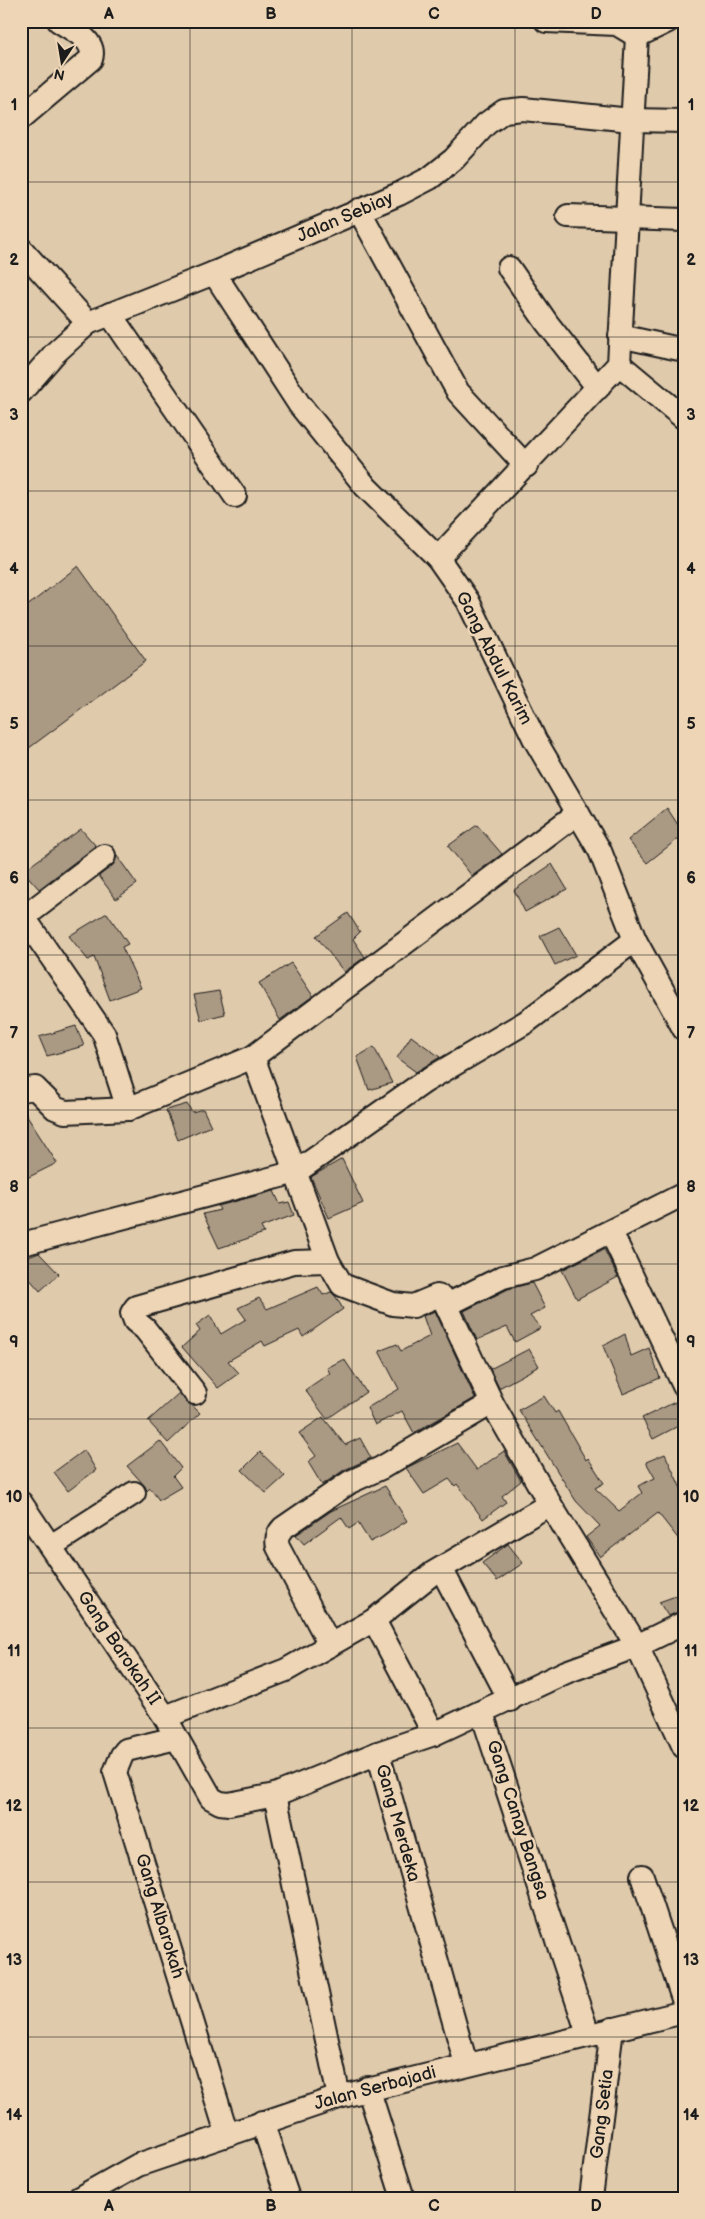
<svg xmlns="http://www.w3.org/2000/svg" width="705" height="2219" font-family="'Balsamiq Sans',sans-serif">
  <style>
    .building { fill: #aa9983; stroke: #1c1c1c }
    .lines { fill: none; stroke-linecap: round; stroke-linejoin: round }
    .minor-casing { stroke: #1c1c1c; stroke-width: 26 }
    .minor { stroke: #edd5b5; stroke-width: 22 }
    .grid { fill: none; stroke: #1c1c1c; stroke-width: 1; stroke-opacity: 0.55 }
    .labels { text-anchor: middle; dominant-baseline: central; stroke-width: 5; stroke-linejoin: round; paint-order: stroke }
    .street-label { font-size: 18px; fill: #1c1c1c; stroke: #edd5b5 }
    .neatline { fill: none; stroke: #1c1c1c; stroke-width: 2 }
    .grid-label { font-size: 16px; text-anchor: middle; font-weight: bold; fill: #1c1c1c }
  </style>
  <rect width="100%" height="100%" fill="#e0caac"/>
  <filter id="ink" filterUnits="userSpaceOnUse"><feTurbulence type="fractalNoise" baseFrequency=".02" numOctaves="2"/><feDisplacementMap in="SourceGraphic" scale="10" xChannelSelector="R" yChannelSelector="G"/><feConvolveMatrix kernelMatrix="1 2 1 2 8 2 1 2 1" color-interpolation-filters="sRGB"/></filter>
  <g filter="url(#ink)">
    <g class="building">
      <path d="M78,566L146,661L21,754V611Z"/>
      <path d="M667,808L684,834L647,863L628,840Z"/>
      <path d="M477,825L502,854L472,876L448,846Z"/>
      <path d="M81,829L96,846L39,889L23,871Z"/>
      <path d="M117,856L137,884L116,899L99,876L112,866Z"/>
      <path d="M552,864L567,889L525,912L514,890Z"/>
      <path d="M107,913L128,944L122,947L141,988L110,1000L94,957L88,960L69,936Z"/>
      <path d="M348,913L360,932L353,939L365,957L344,972L316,936Z"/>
      <path d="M559,927L576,955L555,965L540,936Z"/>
      <path d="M291,963L313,996L280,1020L259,983Z"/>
      <path d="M219,991L225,1014L201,1020L194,995Z"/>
      <path d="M76,1026L84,1046L47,1056L39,1037Z"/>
      <path d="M411,1036L440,1057L416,1072L397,1058Z"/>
      <path d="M374,1047L392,1083L369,1090L357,1057Z"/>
      <path d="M187,1104L192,1112L203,1109L211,1126L178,1140L166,1110Z"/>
      <path d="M21,1107L57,1163L21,1181Z"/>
      <path d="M342,1159L363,1203L329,1218L311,1177Z"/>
      <path d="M274,1191L280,1204L289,1202L294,1215L261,1227L264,1233L219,1248L203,1214L220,1210L218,1206Z"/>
      <path d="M604,1249L618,1277L577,1299L562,1270Z"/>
      <path d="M39,1253L59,1274L40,1291L21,1269V1260Z"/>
      <path d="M532,1283L545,1308L530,1316L541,1328L515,1342L507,1327L477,1340L464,1311L508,1289Z"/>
      <path d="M318,1287L323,1295L331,1292L336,1297L343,1309L303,1337L299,1330L265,1346L262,1341L228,1361L239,1373L218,1388L182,1347L200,1331L196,1325L210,1315L221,1334L246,1319L238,1308L259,1298L267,1309Z"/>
      <path d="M435,1311L475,1398L414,1433L402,1411L375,1425L367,1408L399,1389L379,1351L397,1344L401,1351L430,1336L423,1316Z"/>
      <path d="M625,1334L631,1356L649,1348L660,1378L623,1394L603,1346Z"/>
      <path d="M529,1349L539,1366L499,1388L490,1369Z"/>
      <path d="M344,1359L366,1392L327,1419L305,1390L330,1373L327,1368Z"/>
      <path d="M179,1393L200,1413L168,1443L148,1421Z"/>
      <path d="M544,1396L555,1413L558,1411L586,1460L588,1458L604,1483L595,1488L619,1511L642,1493L638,1486L655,1478L646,1462L665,1454L684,1495V1546L658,1513L600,1557L586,1537L600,1526L576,1501L519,1410Z"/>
      <path d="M675,1402L684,1423L653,1439L642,1418Z"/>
      <path d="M323,1417L345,1445L360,1438L371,1458L344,1470L322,1485L308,1462L316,1456L299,1433Z"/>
      <path d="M160,1441L181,1468L173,1476L181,1487L159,1500L150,1488L147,1491L145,1486L127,1466Z"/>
      <path d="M457,1443L477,1470L504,1451L521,1481L502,1496L506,1502L483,1519L457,1484L455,1486L449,1479L424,1494L406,1468Z"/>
      <path d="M84,1450L96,1470L68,1491L54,1472Z"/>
      <path d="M260,1452L285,1476L266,1493L242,1470Z"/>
      <path d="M385,1486L407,1521L384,1535L370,1542L358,1523L349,1529L341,1517L304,1544L296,1535L331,1511Z"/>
      <path d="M508,1544L523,1563L497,1581L482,1563Z"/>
      <path d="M684,1593V1610L668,1616L659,1602Z"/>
    </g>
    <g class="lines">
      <defs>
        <g id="minor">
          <path d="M546,21L617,24L637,36"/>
          <path d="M21,118L91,59C97,40 72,30 59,21"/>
          <path d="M359,210L458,392L526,466"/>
          <path d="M568,216L684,220"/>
          <path d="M21,249L88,323"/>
          <path d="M509,268L547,323L598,388"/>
          <path d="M214,273L299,404L366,487L438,558L468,601L535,740L600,851L635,940L684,1029"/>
          <path d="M110,314L235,496"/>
          <path d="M620,336L684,350"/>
          <path d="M619,364L684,418"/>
          <path d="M21,392L55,353L88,323L214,273L399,194L430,178L454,159L486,124L504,111L523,109L631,120L684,121"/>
          <path d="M438,558L619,364L637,36L668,21"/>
          <path d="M21,913L104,1034L128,1109"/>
          <path d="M24,917L104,856"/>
          <path d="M253,1057L328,1261L342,1285L393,1304L413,1306L437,1296L443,1298L492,1403L550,1504L637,1646L684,1747"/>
          <path d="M21,1090L35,1088L55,1108L65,1112L128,1109L253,1057L578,813"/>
          <path d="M611,1232L684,1386"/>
          <path d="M26,1243L296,1172L424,1082L526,1022L635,940"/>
          <path d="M447,1305L503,1277L535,1269L684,1194"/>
          <path d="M195,1393L145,1329L135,1321L132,1313L136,1307L294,1262L328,1261"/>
          <path d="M21,1503L165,1717L211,1798L220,1803L229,1804L275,1795L378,1753L466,2064"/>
          <path d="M51,1546L134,1493"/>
          <path d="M442,1570L510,1700"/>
          <path d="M374,1620L434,1734"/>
          <path d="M330,1645L278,1547C276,1539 277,1534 283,1528L350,1482L381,1468L492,1403"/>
          <path d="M482,1713L588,2034"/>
          <path d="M165,1717L286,1670L374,1620L433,1573L550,1504"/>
          <path d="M176,1738L126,1750L122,1755L115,1772L227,2134"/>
          <path d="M378,1753L434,1734L566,1672L637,1646L684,1623"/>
          <path d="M275,1795L339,2097"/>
          <path d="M642,1876L684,2002"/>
          <path d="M368,2088L403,2198"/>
          <path d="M262,2122L288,2198"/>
          <path d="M79,2198L138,2165L339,2097L684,2012"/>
          <path d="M591,2198L612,2029"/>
        </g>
      </defs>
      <use href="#minor" class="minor-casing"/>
      <use href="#minor" class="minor"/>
    </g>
  </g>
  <path class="grid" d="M190,21V2198M352,21V2198M515,21V2198M21,182H684M21,337H684M21,491H684M21,646H684M21,800H684M21,955H684M21,1110H684M21,1264H684M21,1419H684M21,1573H684M21,1728H684M21,1882H684M21,2037H684"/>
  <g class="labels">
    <g class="street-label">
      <text transform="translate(345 217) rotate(-23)">Jalan Sebiay</text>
      <text transform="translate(494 658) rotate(63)">Gang Abdul Karim</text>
      <text transform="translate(119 1648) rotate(56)">Gang Barokah II</text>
      <text transform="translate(518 1820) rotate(72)">Gang Canay Bangsa</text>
      <text transform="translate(398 1823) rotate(74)">Gang Merdeka</text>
      <text transform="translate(160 1916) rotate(73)">Gang Albarokah</text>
      <text transform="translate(375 2088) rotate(-15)">Jalan Serbajadi</text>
      <text transform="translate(602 2114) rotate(-83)">Gang Setia</text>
    </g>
  </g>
  <rect width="705" height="2219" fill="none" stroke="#edd5b5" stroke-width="55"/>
  <g transform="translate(62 62) rotate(192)" stroke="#edd5b5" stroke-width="4" paint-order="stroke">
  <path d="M0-4L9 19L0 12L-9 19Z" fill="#1c1c1c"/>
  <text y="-8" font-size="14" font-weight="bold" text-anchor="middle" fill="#1c1c1c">N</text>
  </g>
  <rect x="28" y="28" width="650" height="2164" class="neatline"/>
  <g class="grid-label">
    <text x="109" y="19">A</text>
    <text x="271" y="19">B</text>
    <text x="434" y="19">C</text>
    <text x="596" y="19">D</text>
    <text x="14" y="110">1</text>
    <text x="691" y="110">1</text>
    <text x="14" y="265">2</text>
    <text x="691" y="265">2</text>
    <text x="14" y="420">3</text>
    <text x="691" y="420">3</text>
    <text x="14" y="574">4</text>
    <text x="691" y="574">4</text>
    <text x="14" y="729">5</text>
    <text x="691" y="729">5</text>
    <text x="14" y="883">6</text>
    <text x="691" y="883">6</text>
    <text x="14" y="1038">7</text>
    <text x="691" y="1038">7</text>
    <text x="14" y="1192">8</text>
    <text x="691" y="1192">8</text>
    <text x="14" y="1347">9</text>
    <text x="691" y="1347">9</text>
    <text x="14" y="1502">10</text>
    <text x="691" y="1502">10</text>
    <text x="14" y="1656">11</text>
    <text x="691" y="1656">11</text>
    <text x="14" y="1811">12</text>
    <text x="691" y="1811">12</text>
    <text x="14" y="1965">13</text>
    <text x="691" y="1965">13</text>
    <text x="14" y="2120">14</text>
    <text x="691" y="2120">14</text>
    <text x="109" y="2211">A</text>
    <text x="271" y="2211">B</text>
    <text x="434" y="2211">C</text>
    <text x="596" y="2211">D</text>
  </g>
</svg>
